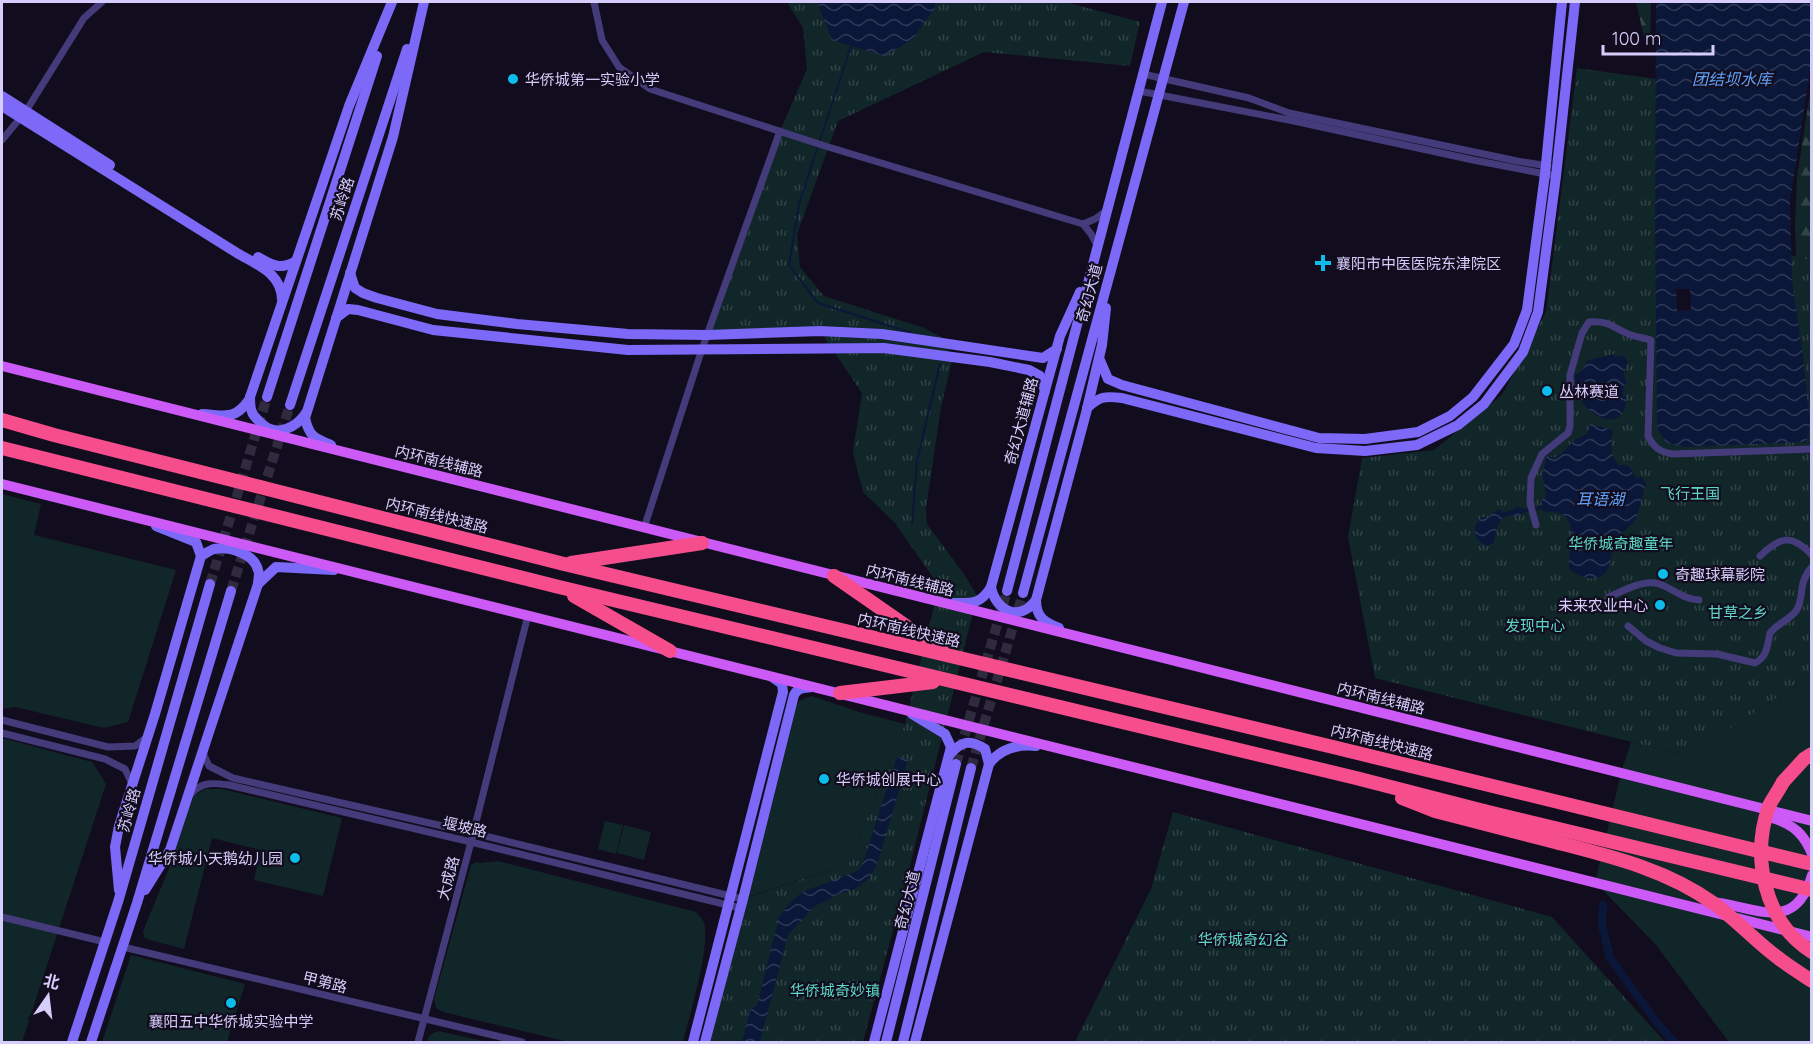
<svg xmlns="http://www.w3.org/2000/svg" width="1813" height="1044" font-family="Quicksand,'Noto Sans SC',sans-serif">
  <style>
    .grass { fill: #112628 }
    .forest { fill: url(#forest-firs) }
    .park { fill: url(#park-tufts) }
    .water { fill: url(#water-waves) }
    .pier { fill: #120d1e }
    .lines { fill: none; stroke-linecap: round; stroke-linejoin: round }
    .stream { stroke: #0b1739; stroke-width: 2 }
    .canal { stroke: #0b1739; stroke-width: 8 }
    .secondary-tunnel { stroke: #302a3f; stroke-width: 10; stroke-dasharray: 10 5; stroke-linecap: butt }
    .street { stroke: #443b7b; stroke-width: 7 }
    .secondary { stroke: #7c69f7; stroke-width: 10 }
    .primary { stroke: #cc5af6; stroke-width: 10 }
    .highway { stroke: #f64e8d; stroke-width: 14 }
    .highway-bridge { stroke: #f64e8d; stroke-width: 14 }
    .poi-dot { fill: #0cbce9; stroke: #120d1e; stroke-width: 2 }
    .labels { text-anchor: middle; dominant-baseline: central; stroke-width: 4.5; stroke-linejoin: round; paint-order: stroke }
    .poi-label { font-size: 15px; fill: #d7cdfc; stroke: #120d1e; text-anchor: start }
    .street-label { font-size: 15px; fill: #d7cdfc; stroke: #120d1e }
    .park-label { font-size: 15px; fill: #5dd8c6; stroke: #120d1e }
    .water-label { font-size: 16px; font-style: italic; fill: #60a1f7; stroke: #120d1e }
  </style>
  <defs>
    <pattern id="forest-firs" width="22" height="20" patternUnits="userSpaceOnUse" patternTransform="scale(1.5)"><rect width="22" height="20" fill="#112628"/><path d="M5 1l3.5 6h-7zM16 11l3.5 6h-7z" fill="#334448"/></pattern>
    <pattern id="park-tufts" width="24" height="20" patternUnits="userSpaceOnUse" patternTransform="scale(1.5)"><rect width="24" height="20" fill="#112628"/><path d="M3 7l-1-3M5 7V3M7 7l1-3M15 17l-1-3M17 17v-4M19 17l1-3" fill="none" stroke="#334448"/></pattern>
    <pattern id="water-waves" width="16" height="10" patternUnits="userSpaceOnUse" patternTransform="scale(1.5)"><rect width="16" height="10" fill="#0b1739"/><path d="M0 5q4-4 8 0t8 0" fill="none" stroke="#2e3857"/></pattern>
  </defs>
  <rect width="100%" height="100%" fill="#120d1e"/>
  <g class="grass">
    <path d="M2,494L41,504L34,535L176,570L128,722L104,728L15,707L2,709Z"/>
    <path d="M1811,675V1042H1729L1656,945L1595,882L1621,773L1631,742L1688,756Z"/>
    <path d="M811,696L859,712L905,724L849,863L747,897L795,707L799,701Z"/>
    <path d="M2,738L92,762L106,784L22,1042H2Z"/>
    <path d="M205,789H222L342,818L323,896L254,880L261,850L212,838L184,949L150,940L144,937L143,931L170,866L190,805L194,796Z"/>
    <path d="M605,821L623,825L616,854L598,849Z"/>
    <path d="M624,825L651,832L644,860L617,853Z"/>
    <path d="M498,861L696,912C698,915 703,919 704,923C711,944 689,1018 683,1042H569L443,1012L436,1008L434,999L471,865L475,862L481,863Z"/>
    <path d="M131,955L245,984L227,1042H102Z"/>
    <path d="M439,1031L488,1042H427C428,1035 433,1033 439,1031Z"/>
  </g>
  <g class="forest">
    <path d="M1636,2H1651L1650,46L1646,45Z"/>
    <path d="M1811,86V359L1797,283L1795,224L1797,177Z"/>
  </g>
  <g class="park">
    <path d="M787,2H1065L1140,22L1130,66L984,52L838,121L797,234L800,267L824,296L924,328L946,340L952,361L941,407L926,508L927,524L966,577L977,596L906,882L863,1042H705L743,899L849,863L905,724L939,586L895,523L863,492L853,452L862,393L820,331L707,335L780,131L807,69L803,28Z"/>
    <path d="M1577,68L1656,79V222L1811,260V675L1688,756L1375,678L1348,537L1362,458L1434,450L1502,395L1546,312Z"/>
    <path d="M1173,812L1552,917L1665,1042H1075L1151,889Z"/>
  </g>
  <g class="water">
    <path d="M817,2H934L935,8L912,40L884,56L832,40Z"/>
    <path d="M1656,2H1811V64L1790,202L1792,280L1804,364L1810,426L1806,442L1688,447L1666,443L1657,428L1655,222Z"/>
    <path d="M1614,354L1615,357L1623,355L1628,361L1624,374L1627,385H1624L1623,396H1626C1628,440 1573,416 1575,376L1583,369L1588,360Z"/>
    <path d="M1590,424L1613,430C1611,444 1609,454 1619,465H1627L1631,468L1633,474L1637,478L1642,477L1646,483C1642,495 1640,509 1635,520C1629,530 1617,533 1613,545C1611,550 1612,557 1610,563C1605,585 1582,580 1569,569C1568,545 1583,508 1544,512L1543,509L1523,513L1520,516C1495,514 1499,525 1493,544L1486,546C1474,540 1471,527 1481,517H1489L1496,510H1503L1500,513L1513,510L1517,507L1526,509L1542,505L1541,500L1545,498L1546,495L1542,474L1547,455L1554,458L1562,453L1575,439L1585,435L1588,432Z"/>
    <path d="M897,757L908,759L878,862L868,880L853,890L838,894L813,908L788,935L760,1042H742L750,1010L757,1005L779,917L789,904L802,892L852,873L860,869L864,860Z"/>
  </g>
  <path class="pier" d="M1676,289H1690L1691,310L1677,311Z"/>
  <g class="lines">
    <g class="stream">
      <path d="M851,46L799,204L789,265L818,303L912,333"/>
      <path d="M912,524L917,461L940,364"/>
    </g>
    <path class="canal" d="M1603,905L1602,925L1610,958L1658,1024L1674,1042"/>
    <g class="secondary-tunnel">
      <path d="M210,584L267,397"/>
      <path d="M231,591L290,405"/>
      <path d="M956,764L1007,591"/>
      <path d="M971,768L1023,593"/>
    </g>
    <g class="street">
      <path d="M594,2L602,40L619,67L650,89L825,146L1083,224L1091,234L1097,245"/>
      <path d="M1143,74L1249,98L1289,113L1517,161L1548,166"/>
      <path d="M1139,91L1294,121L1473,160L1556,176"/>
      <path d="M2,140L26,111L84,18L102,2"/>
      <path d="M1083,224L1095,219L1106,211"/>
      <path d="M1536,525L1530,503L1531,478L1542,454L1568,433L1570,426V375L1582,333L1589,322C1610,320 1614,329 1631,335C1637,337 1644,338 1651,340L1648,436C1654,448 1660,452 1673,454L1812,449"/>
      <path d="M644,528L702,349L780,131"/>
      <path d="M1760,556C1780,537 1791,533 1812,555"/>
      <path d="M1607,601L1609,597C1623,591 1640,581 1655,583C1670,585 1680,599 1699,600"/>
      <path d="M1628,626L1646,641L1660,648L1676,653L1717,654L1755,663C1768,656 1767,645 1770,633C1777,624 1789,620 1796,611C1805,598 1797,583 1812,567"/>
      <path d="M2,720L108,747L135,746L147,737"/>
      <path d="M2,733L105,759L125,769L132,784"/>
      <path d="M203,753L209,766L233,778L473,833L743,899"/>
      <path d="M191,794C202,781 214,783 229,785L471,842L740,908"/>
      <path d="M2,917L105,942"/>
      <path d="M123,947L522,1042"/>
      <path d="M418,1042L471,842L528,615"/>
    </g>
    <g class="secondary">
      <path d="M2,96L110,165"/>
      <path d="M2,106L237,253C257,265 282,273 282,300"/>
      <path d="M258,257C273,266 281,270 296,261"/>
      <path d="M350,273L355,288L363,293L377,298L437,314L517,324L628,334L707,335L820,331L882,334L1043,358L1057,349"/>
      <path d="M336,318L348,309L358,310L433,330L628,350L884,348L990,362L1029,370L1040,376L1045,391"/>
      <path d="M1099,358L1108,379L1122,385L1319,438L1365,439L1418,432L1450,416L1473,397L1514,344L1527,310L1545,174L1562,2"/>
      <path d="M250,397C250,402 250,408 252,412C253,416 258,420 261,423C276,438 296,428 306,413"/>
      <path d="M267,397L377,56"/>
      <path d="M290,405L407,49"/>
      <path d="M1087,408C1100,396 1105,396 1122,398L1316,448L1365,451L1417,445L1458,425L1484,404L1523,352L1538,312L1556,176L1575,2"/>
      <path d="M202,414C225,415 234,421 249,400L349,106L392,2"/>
      <path d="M331,445C314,438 309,436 305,418L393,137L424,2"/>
      <path d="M201,556C205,554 210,550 214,549C228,546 254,553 258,570C260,573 258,580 258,584"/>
      <path d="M991,587C996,612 1020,622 1036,600"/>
      <path d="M1007,591L1162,2"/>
      <path d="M1023,593L1184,2"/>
      <path d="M953,603C972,603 980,605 991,587L1060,336L1080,292"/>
      <path d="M1059,628C1044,622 1036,617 1036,600L1086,413L1102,345L1106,308"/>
      <path d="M950,754C962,741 970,739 985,749L989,764"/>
      <path d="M119,890L115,847L119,826L155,714L201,556L196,542L156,526"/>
      <path d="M145,890L170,850L258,584L276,567L334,570"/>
      <path d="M72,1042L118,902L210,584"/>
      <path d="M91,1042L137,903L231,591"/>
      <path d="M693,1042L783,692L782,684L772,677"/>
      <path d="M705,1042L743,899L794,695C798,687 805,688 812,687"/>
      <path d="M874,1042L951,747L945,734L912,714"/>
      <path d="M886,1042L956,764"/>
      <path d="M903,1042L971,768"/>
      <path d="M915,1042L989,764C1001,748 1017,744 1036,746"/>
    </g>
    <g class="primary">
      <path d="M2,366L1812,821"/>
      <path d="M2,484L1812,937"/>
      <path d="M1772,818C1793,824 1804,834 1812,854"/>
      <path d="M1712,902C1754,906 1795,935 1812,875"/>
    </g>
    <g class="highway">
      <path d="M2,420L54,435L564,564L1333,747L1812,864"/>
      <path d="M2,448L559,587L1356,778L1484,811"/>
      <path d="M571,563L702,543"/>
      <path d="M834,576L942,651"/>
      <path d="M574,596L670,651"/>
      <path d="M840,693L933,682"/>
      <path d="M1783,782L1804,759L1812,754"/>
      <path d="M1402,798L1435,811L1559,843"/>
    </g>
    <g class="highway-bridge">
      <path d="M1783,782C1779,790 1773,798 1769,806C1751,857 1764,922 1812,952"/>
      <path d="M1484,811L1812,890"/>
      <path d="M1559,843C1613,857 1667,870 1713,903C1736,919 1755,941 1777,957C1788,966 1800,973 1812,981"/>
    </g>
  </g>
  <g class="poi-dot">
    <circle cx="513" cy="79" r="6"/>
    <path d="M1320 254h6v6h6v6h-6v6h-6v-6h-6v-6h6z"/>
    <circle cx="1547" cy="391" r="6"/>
    <circle cx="1663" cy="574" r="6"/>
    <circle cx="1660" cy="605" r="6"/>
    <circle cx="824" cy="779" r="6"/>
    <circle cx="295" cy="858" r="6"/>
    <circle cx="231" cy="1003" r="6"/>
  </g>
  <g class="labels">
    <g class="poi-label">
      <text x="525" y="79">华侨城第一实验小学</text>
      <text x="1336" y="263">襄阳市中医医院东津院区</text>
      <text x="1559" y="391">丛林赛道</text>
      <text x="1675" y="574">奇趣球幕影院</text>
      <text x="1648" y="605" text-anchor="end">未来农业中心</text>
      <text x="836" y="779">华侨城创展中心</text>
      <text x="283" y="858" text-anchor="end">华侨城小天鹅幼儿园</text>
      <text x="231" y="1021" text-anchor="middle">襄阳五中华侨城实验中学</text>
    </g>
    <g class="street-label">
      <text transform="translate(342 199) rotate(-72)">苏岭路</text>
      <text transform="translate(1089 293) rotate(-75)">奇幻大道</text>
      <text transform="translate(1021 421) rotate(-75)">奇幻大道辅路</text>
      <text transform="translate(439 461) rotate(14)">内环南线辅路</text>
      <text transform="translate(437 515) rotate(14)">内环南线快速路</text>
      <text transform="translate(910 580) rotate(14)">内环南线辅路</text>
      <text transform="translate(909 630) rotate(13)">内环南线快速路</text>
      <text transform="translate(1381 698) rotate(14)">内环南线辅路</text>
      <text transform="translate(1382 742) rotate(14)">内环南线快速路</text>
      <text transform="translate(129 810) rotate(-74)">苏岭路</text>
      <text transform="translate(465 827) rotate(13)">堰坡路</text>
      <text transform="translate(448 878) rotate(-75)">大成路</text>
      <text transform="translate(907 900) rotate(-76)">奇幻大道</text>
      <text transform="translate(325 982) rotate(14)">甲第路</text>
    </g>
    <g class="park-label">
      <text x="1690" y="493">飞行王国</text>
      <text x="1621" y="543">华侨城奇趣童年</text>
      <text x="1738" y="612">甘草之乡</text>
      <text x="1535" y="625">发现中心</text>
      <text x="1243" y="939">华侨城奇幻谷</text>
      <text x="835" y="990">华侨城奇妙镇</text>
    </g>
    <g class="water-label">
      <text x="1732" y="79">团结坝水库</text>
      <text x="1600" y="499">耳语湖</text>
    </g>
  </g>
  <rect width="1813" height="1044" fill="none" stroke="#d7cdfc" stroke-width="6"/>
  <g transform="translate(48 996) rotate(14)" stroke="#120d1e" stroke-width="4.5" paint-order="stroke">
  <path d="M0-4.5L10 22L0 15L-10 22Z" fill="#d7cdfc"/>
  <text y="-9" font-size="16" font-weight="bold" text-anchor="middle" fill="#d7cdfc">北</text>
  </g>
  <path d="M1603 45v9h110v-9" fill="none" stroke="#d7cdfc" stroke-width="3"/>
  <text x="1612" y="45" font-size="18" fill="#d7cdfc" stroke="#120d1e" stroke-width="4.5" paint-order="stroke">100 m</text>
</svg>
